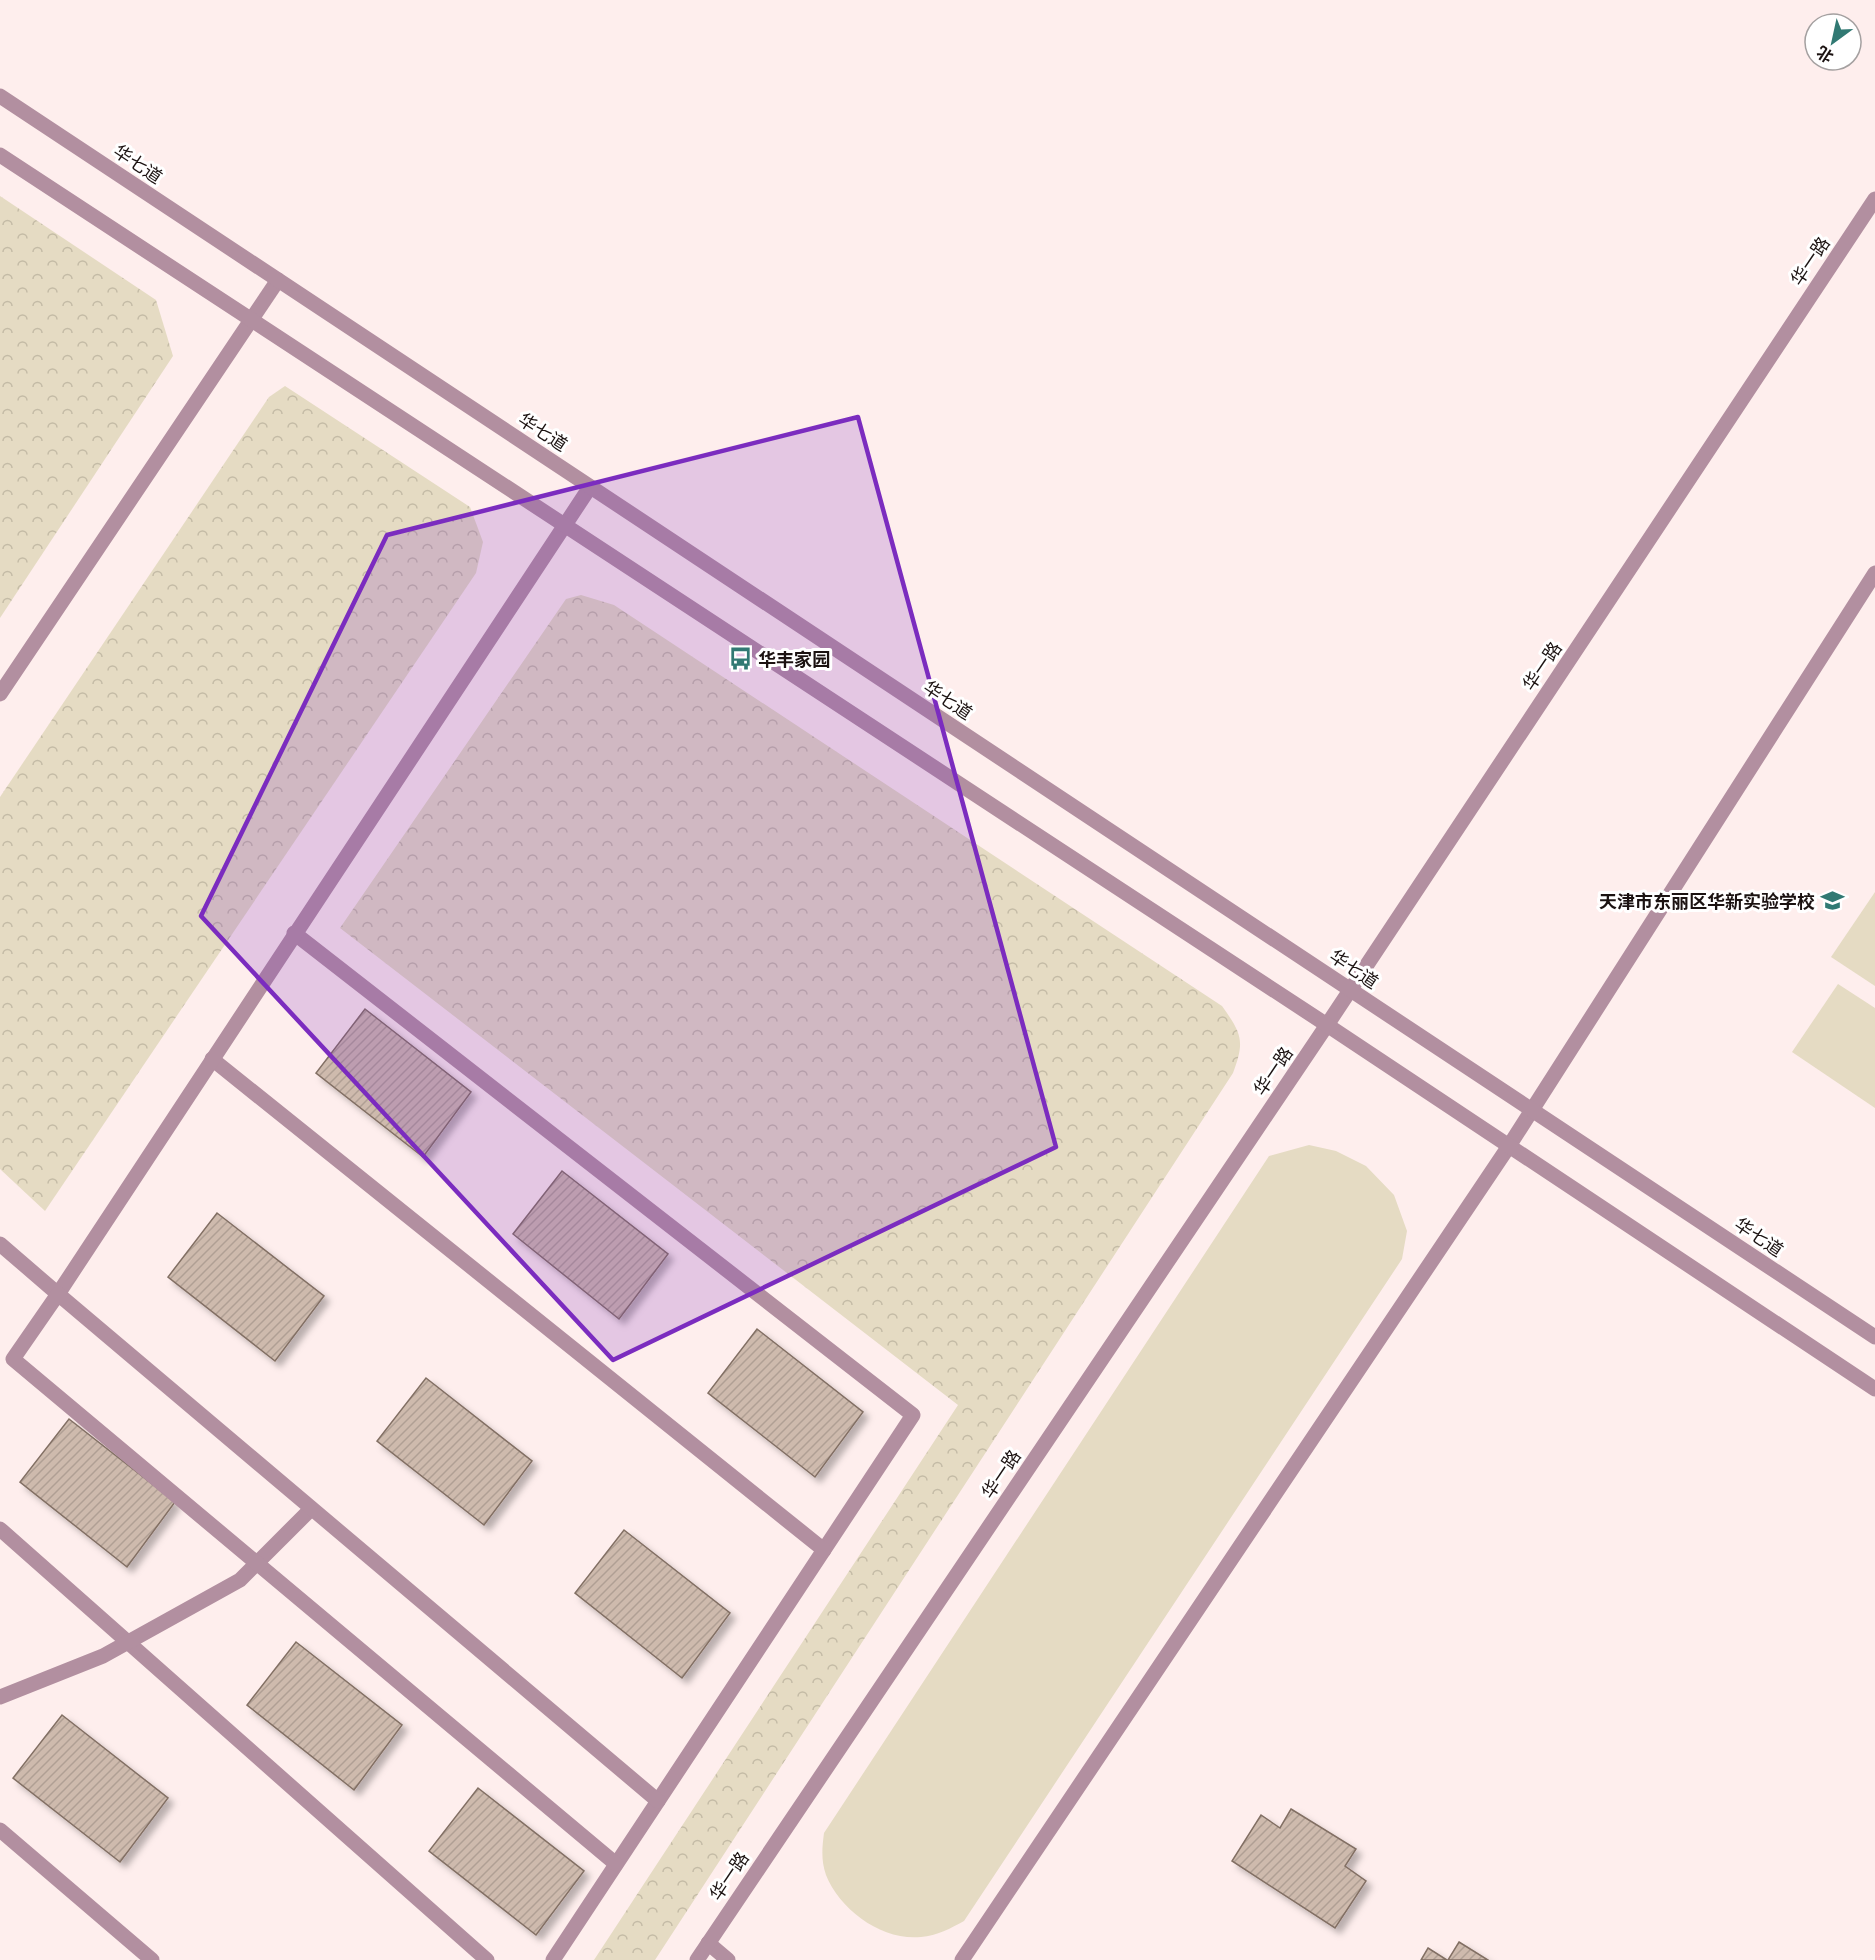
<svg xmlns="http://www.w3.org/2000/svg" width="1875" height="1960" font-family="'IBM Plex Sans','Noto Sans SC',sans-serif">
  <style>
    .grass { fill: #e5dbc3 }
    .park { fill: url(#park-crowns) }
    .building { fill: url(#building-hatch); stroke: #826f64; stroke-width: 1.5; filter: url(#shadow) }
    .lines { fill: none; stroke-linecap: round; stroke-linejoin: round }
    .service { stroke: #b28fa0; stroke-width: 15 }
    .minor { stroke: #b28fa0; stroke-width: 15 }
    .tertiary { stroke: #b28fa0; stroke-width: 15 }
    .marked { fill: #7b2cbf; fill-opacity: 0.2; stroke: #7b2cbf; stroke-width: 4.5; stroke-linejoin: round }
    .labels { text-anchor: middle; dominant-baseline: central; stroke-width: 6; stroke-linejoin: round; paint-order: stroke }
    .street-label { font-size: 18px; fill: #1b1211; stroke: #fff }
    .poi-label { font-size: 18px; font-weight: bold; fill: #1b1211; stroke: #fff; text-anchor: start }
  </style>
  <defs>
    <pattern id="park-crowns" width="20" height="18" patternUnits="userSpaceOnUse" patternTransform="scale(1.5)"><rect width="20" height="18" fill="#e5dbc3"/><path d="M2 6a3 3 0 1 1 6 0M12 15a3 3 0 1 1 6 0" fill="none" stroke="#c4bba6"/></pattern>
    <pattern id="building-hatch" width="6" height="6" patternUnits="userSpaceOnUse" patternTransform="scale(1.5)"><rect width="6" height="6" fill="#cebaad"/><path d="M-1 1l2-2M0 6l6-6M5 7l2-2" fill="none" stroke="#b09f94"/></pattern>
    <filter id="shadow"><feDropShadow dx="5.5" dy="5.5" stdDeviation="3" flood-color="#0004"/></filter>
  </defs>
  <rect width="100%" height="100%" fill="#feeeed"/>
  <g class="grass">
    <path d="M1875,892V986L1831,957Z"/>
    <path d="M1838,984L1875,1008V1108L1792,1052Z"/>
    <path d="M1309,1145L1336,1151L1366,1166L1394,1195L1407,1231L1402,1259L964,1921C951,1928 937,1936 921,1937C882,1941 840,1910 826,1875C821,1861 822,1848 824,1833L1269,1156Z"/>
  </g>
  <g class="park">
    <path d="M0,196L156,300L173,356L0,618Z"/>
    <path d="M285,386L470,507L483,542L476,573L45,1211L0,1169V797L269,397Z"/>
    <path d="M581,595L614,605L1222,1006C1242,1034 1245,1041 1233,1073L655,1960H594L958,1405L340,928L566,599Z"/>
  </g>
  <g class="building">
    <path d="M365,1009L471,1092L423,1157L316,1073Z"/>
    <path d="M562,1171L668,1254L619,1319L513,1234Z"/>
    <path d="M217,1213L324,1296L275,1361L168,1277Z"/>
    <path d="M757,1329L863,1412L815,1477L708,1393Z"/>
    <path d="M426,1378L532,1461L484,1525L377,1441Z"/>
    <path d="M69,1419L175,1502L127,1567L20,1482Z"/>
    <path d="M624,1530L730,1613L682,1678L575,1593Z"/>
    <path d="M296,1642L402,1725L354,1790L247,1705Z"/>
    <path d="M62,1715L168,1798L120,1862L13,1778Z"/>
    <path d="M478,1788L584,1871L536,1935L429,1851Z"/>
    <path d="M1291,1809L1356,1849L1345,1866L1366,1881L1335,1928L1232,1861L1261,1815L1280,1828Z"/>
    <path d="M1459,1942L1488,1960H1448Z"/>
    <path d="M1428,1948L1447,1960H1421Z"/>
  </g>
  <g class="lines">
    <g class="service">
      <path d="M0,694L278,280"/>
      <path d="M294,933L913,1415L553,1960"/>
      <path d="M212,1059L824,1550"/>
      <path d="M0,1244L58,1294L590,487"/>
      <path d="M0,1529L487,1960"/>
      <path d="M0,1697L103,1656L240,1580L311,1509"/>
      <path d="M0,1830L152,1960"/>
      <path d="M616,1864L13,1359L58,1294L658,1801"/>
    </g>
    <g class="minor">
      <path d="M708,1943L728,1960"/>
      <path d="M697,1960L1327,1025L1875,199"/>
      <path d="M962,1960L1509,1146L1875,573"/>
    </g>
    <g class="tertiary">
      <path d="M0,96L1875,1337"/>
      <path d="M0,155L1327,1025L1875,1389"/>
    </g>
  </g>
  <path class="marked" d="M858,417L1056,1147L613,1360L201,916L387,535Z"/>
  <defs>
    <symbol id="bus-bare" viewBox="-9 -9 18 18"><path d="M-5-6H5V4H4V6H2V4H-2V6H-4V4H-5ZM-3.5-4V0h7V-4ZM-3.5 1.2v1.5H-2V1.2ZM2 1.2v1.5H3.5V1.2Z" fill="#317973" stroke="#fff" stroke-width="2.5" paint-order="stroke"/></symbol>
    <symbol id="school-bare" viewBox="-9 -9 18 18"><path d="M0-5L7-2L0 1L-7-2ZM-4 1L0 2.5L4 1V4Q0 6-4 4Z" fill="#317973" stroke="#fff" stroke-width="2.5" paint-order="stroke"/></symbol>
  </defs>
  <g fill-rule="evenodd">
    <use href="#bus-bare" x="724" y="642" width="33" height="33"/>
    <use href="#school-bare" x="1816" y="884" width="33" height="33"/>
  </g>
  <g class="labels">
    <g class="street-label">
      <text transform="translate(138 164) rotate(34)">华七道</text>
      <text transform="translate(1810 261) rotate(-56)">华一路</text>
      <text transform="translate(543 432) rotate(33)">华七道</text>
      <text transform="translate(1542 666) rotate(-56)">华一路</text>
      <text transform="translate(948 700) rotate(34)">华七道</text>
      <text transform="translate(1354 969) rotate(34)">华七道</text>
      <text transform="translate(1273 1071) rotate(-56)">华一路</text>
      <text transform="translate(1759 1237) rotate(34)">华七道</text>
      <text transform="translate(1001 1474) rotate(-56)">华一路</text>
      <text transform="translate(729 1876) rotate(-56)">华一路</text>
    </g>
    <g class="poi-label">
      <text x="758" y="659">华丰家园</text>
      <text x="1815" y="901" text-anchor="end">天津市东丽区华新实验学校</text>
    </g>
  </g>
  <g transform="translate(1833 42) rotate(213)"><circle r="28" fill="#ffffff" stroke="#a4a0a0" stroke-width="1.5"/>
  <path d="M0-4.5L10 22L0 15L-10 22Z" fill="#317973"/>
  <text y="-9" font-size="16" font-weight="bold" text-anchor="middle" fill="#1b1211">北</text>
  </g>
</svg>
